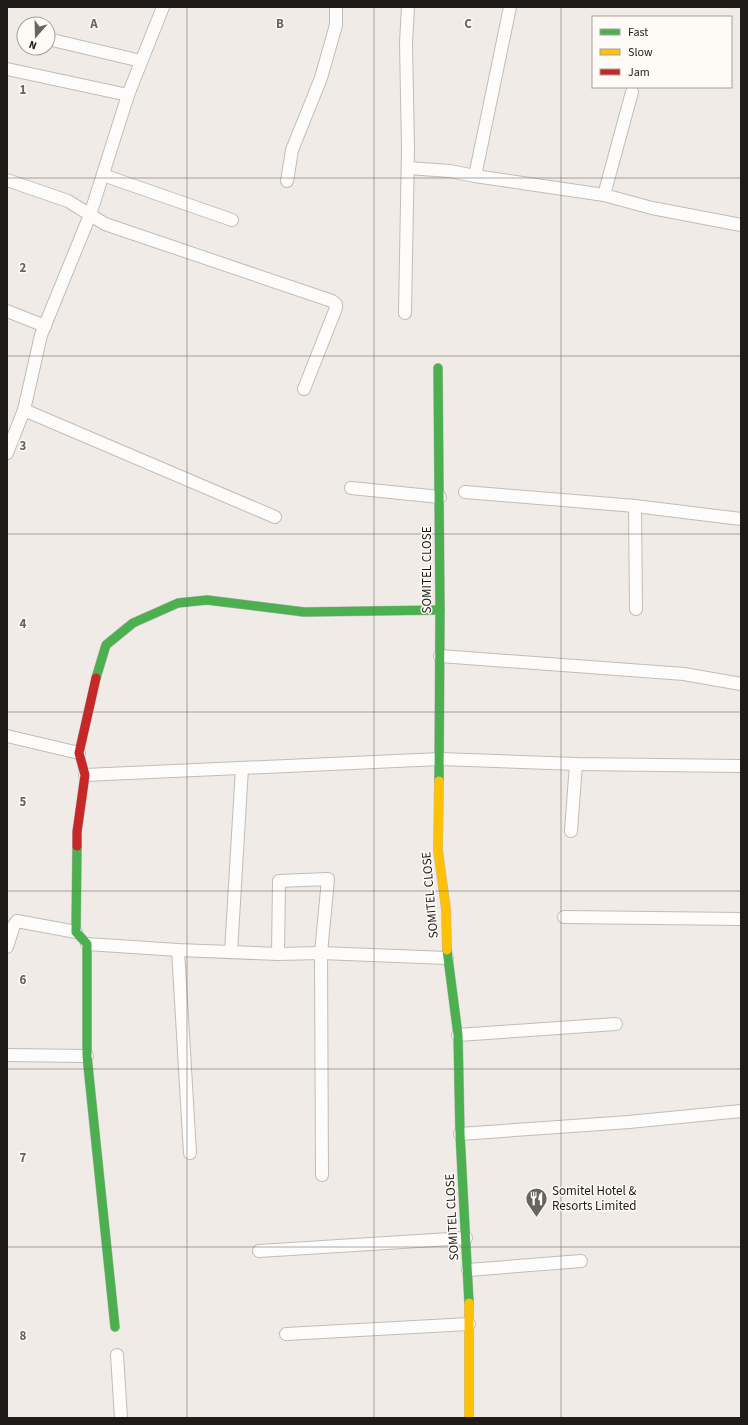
<svg xmlns="http://www.w3.org/2000/svg" width="748" height="1425" font-family="'Source Sans 3',sans-serif">
  <style>
    .lines { fill: none; stroke-linecap: round; stroke-linejoin: round }
    .street-casing { stroke: #c0bdb9; stroke-width: 14 }
    .fast-casing { stroke: #c0bdb9; stroke-width: 10 }
    .slow-casing { stroke: #c0bdb9; stroke-width: 10 }
    .jam-casing { stroke: #c0bdb9; stroke-width: 10 }
    .street { stroke: #fdfcfb; stroke-width: 12 }
    .fast { stroke: #4caf50; stroke-width: 9 }
    .slow { stroke: #ffc107; stroke-width: 9 }
    .jam { stroke: #c62828; stroke-width: 9 }
    .grid { fill: none; stroke: #686460; stroke-width: 1; stroke-opacity: 0.55 }
    .labels { text-anchor: middle; dominant-baseline: central; stroke-width: 3; stroke-linejoin: round; paint-order: stroke }
    .street-label { font-size: 13px; fill: #1e1b18; stroke: #fefaf5 }
    .poi-label { font-size: 13px; fill: #1e1b18; stroke: #fefaf5; text-anchor: start }
    .grid-label { font-size: 13px; text-anchor: middle; font-weight: bold; fill: #686460; stroke: #fefaf5; stroke-width: 3; stroke-linejoin: round; paint-order: stroke }
  </style>
  <rect width="100%" height="100%" fill="#f0ebe6"/>
  <g class="lines">
    <defs>
      <g id="street">
        <path d="M48,39L141,61"/>
        <path d="M7,69L128,95"/>
        <path d="M408,168L450,171L475,176L604,195L652,208L741,225"/>
        <path d="M103,175L232,220"/>
        <path d="M475,176L510,7"/>
        <path d="M7,180L68,201L105,224L332,301L336,304V308L304,389"/>
        <path d="M287,181L292,150L321,78L336,25V7"/>
        <path d="M604,195L632,92"/>
        <path d="M7,311L45,326"/>
        <path d="M405,313L408,148L406,43L408,7"/>
        <path d="M24,410L275,517"/>
        <path d="M7,453L24,410L41,335L90,215L128,95L163,7"/>
        <path d="M351,488L440,497"/>
        <path d="M465,492L635,506L741,519"/>
        <path d="M635,506L636,609"/>
        <path d="M440,656L684,674L741,684"/>
        <path d="M7,736L79,753"/>
        <path d="M85,775L440,759L576,764L741,766"/>
        <path d="M571,831L576,764"/>
        <path d="M564,917L741,919"/>
        <path d="M87,944L178,950L278,954L321,953L447,958"/>
        <path d="M7,947L14,925L17,921L76,932"/>
        <path d="M178,950L190,1153"/>
        <path d="M231,952L242,768"/>
        <path d="M278,954L279,881L328,879L321,953L322,1175"/>
        <path d="M458,1035L616,1024"/>
        <path d="M7,1055L87,1056"/>
        <path d="M460,1134L629,1122L741,1111"/>
        <path d="M259,1251L466,1238"/>
        <path d="M468,1270L581,1261"/>
        <path d="M286,1334L469,1324"/>
        <path d="M117,1355L121,1418"/>
      </g>
      <g id="fast">
        <path d="M438,368L440,610L439,781"/>
        <path d="M96,678L106,645L133,623L178,603L207,600L304,612L440,610"/>
        <path d="M77,846L76,932L87,944V1056L115,1327"/>
        <path d="M447,950L458,1035L460,1134L469,1303"/>
      </g>
      <g id="slow">
        <path d="M439,781L438,850L446,909L447,950"/>
        <path d="M469,1303V1418"/>
      </g>
      <path id="jam" d="M77,846V832L85,775L79,753L96,678"/>
    </defs>
    <use href="#street" class="street-casing"/>
    <use href="#fast" class="fast-casing"/>
    <use href="#slow" class="slow-casing"/>
    <use href="#jam" class="jam-casing"/>
    <use href="#street" class="street"/>
    <use href="#fast" class="fast"/>
    <use href="#slow" class="slow"/>
    <use href="#jam" class="jam"/>
  </g>
  <path class="grid" d="M187,7V1418M374,7V1418M561,7V1418M7,178H741M7,356H741M7,534H741M7,712H741M7,891H741M7,1069H741M7,1247H741"/>
  <defs>
    <symbol id="restaurant-pin" viewBox="-11 -11 22 30"><path d="M0 17L-7.5 6A9.5 9.5 0 1 1 7.5 6Z" fill="#686460" stroke="#fefaf5"/><path d="M-5-6h1v4h1v-4h1v4h1v-4h1v5L-1.5 .5V6h-2V.5L-5-1ZM5-6V6H3V1.5H1.5Q1.5-4 5-6Z" fill="#fff"/></symbol>
  </defs>
  <g fill-rule="evenodd">
    <use href="#restaurant-pin" x="524" y="1186" width="25" height="34"/>
  </g>
  <g class="labels">
    <g class="street-label">
      <text transform="translate(427 570) rotate(-90)">SOMITEL CLOSE</text>
      <text transform="translate(430 895) rotate(-95)">SOMITEL CLOSE</text>
      <text transform="translate(452 1217) rotate(-93)">SOMITEL CLOSE</text>
    </g>
    <g class="poi-label">
      <text x="552" y="1191">Somitel Hotel &amp;<tspan x="552" dy="15">Resorts Limited</tspan></text>
    </g>
  </g>
  <g class="grid-label">
    <text x="94" y="28">A</text>
    <text x="280" y="28">B</text>
    <text x="468" y="28">C</text>
    <text x="23" y="94">1</text>
    <text x="23" y="272">2</text>
    <text x="23" y="450">3</text>
    <text x="23" y="628">4</text>
    <text x="23" y="806">5</text>
    <text x="23" y="984">6</text>
    <text x="23" y="1162">7</text>
    <text x="23" y="1340">8</text>
  </g>
  <rect width="748" height="1425" fill="none" stroke="#1e1b18" stroke-width="16"/>
  <rect x="592" y="16" width="140" height="72" fill="#fefaf5" stroke="#a4a19d"/>
  <rect x="600" y="29" width="20" height="6" fill="#4caf50" stroke="#a4a19d"/>
  <text x="628" y="36" font-size="12" fill="#1e1b18">Fast</text>
  <rect x="600" y="49" width="20" height="6" fill="#ffc107" stroke="#a4a19d"/>
  <text x="628" y="56" font-size="12" fill="#1e1b18">Slow</text>
  <rect x="600" y="69" width="20" height="6" fill="#c62828" stroke="#a4a19d"/>
  <text x="628" y="76" font-size="12" fill="#1e1b18">Jam</text>
  <g transform="translate(36 36) rotate(200)"><circle r="19" fill="#fefaf5" stroke="#a4a19d"/>
  <path d="M0-3L7 15L0 10L-7 15Z" fill="#686460"/>
  <text y="-6" font-size="11" font-weight="bold" text-anchor="middle" fill="#1e1b18">N</text>
  </g>
</svg>
